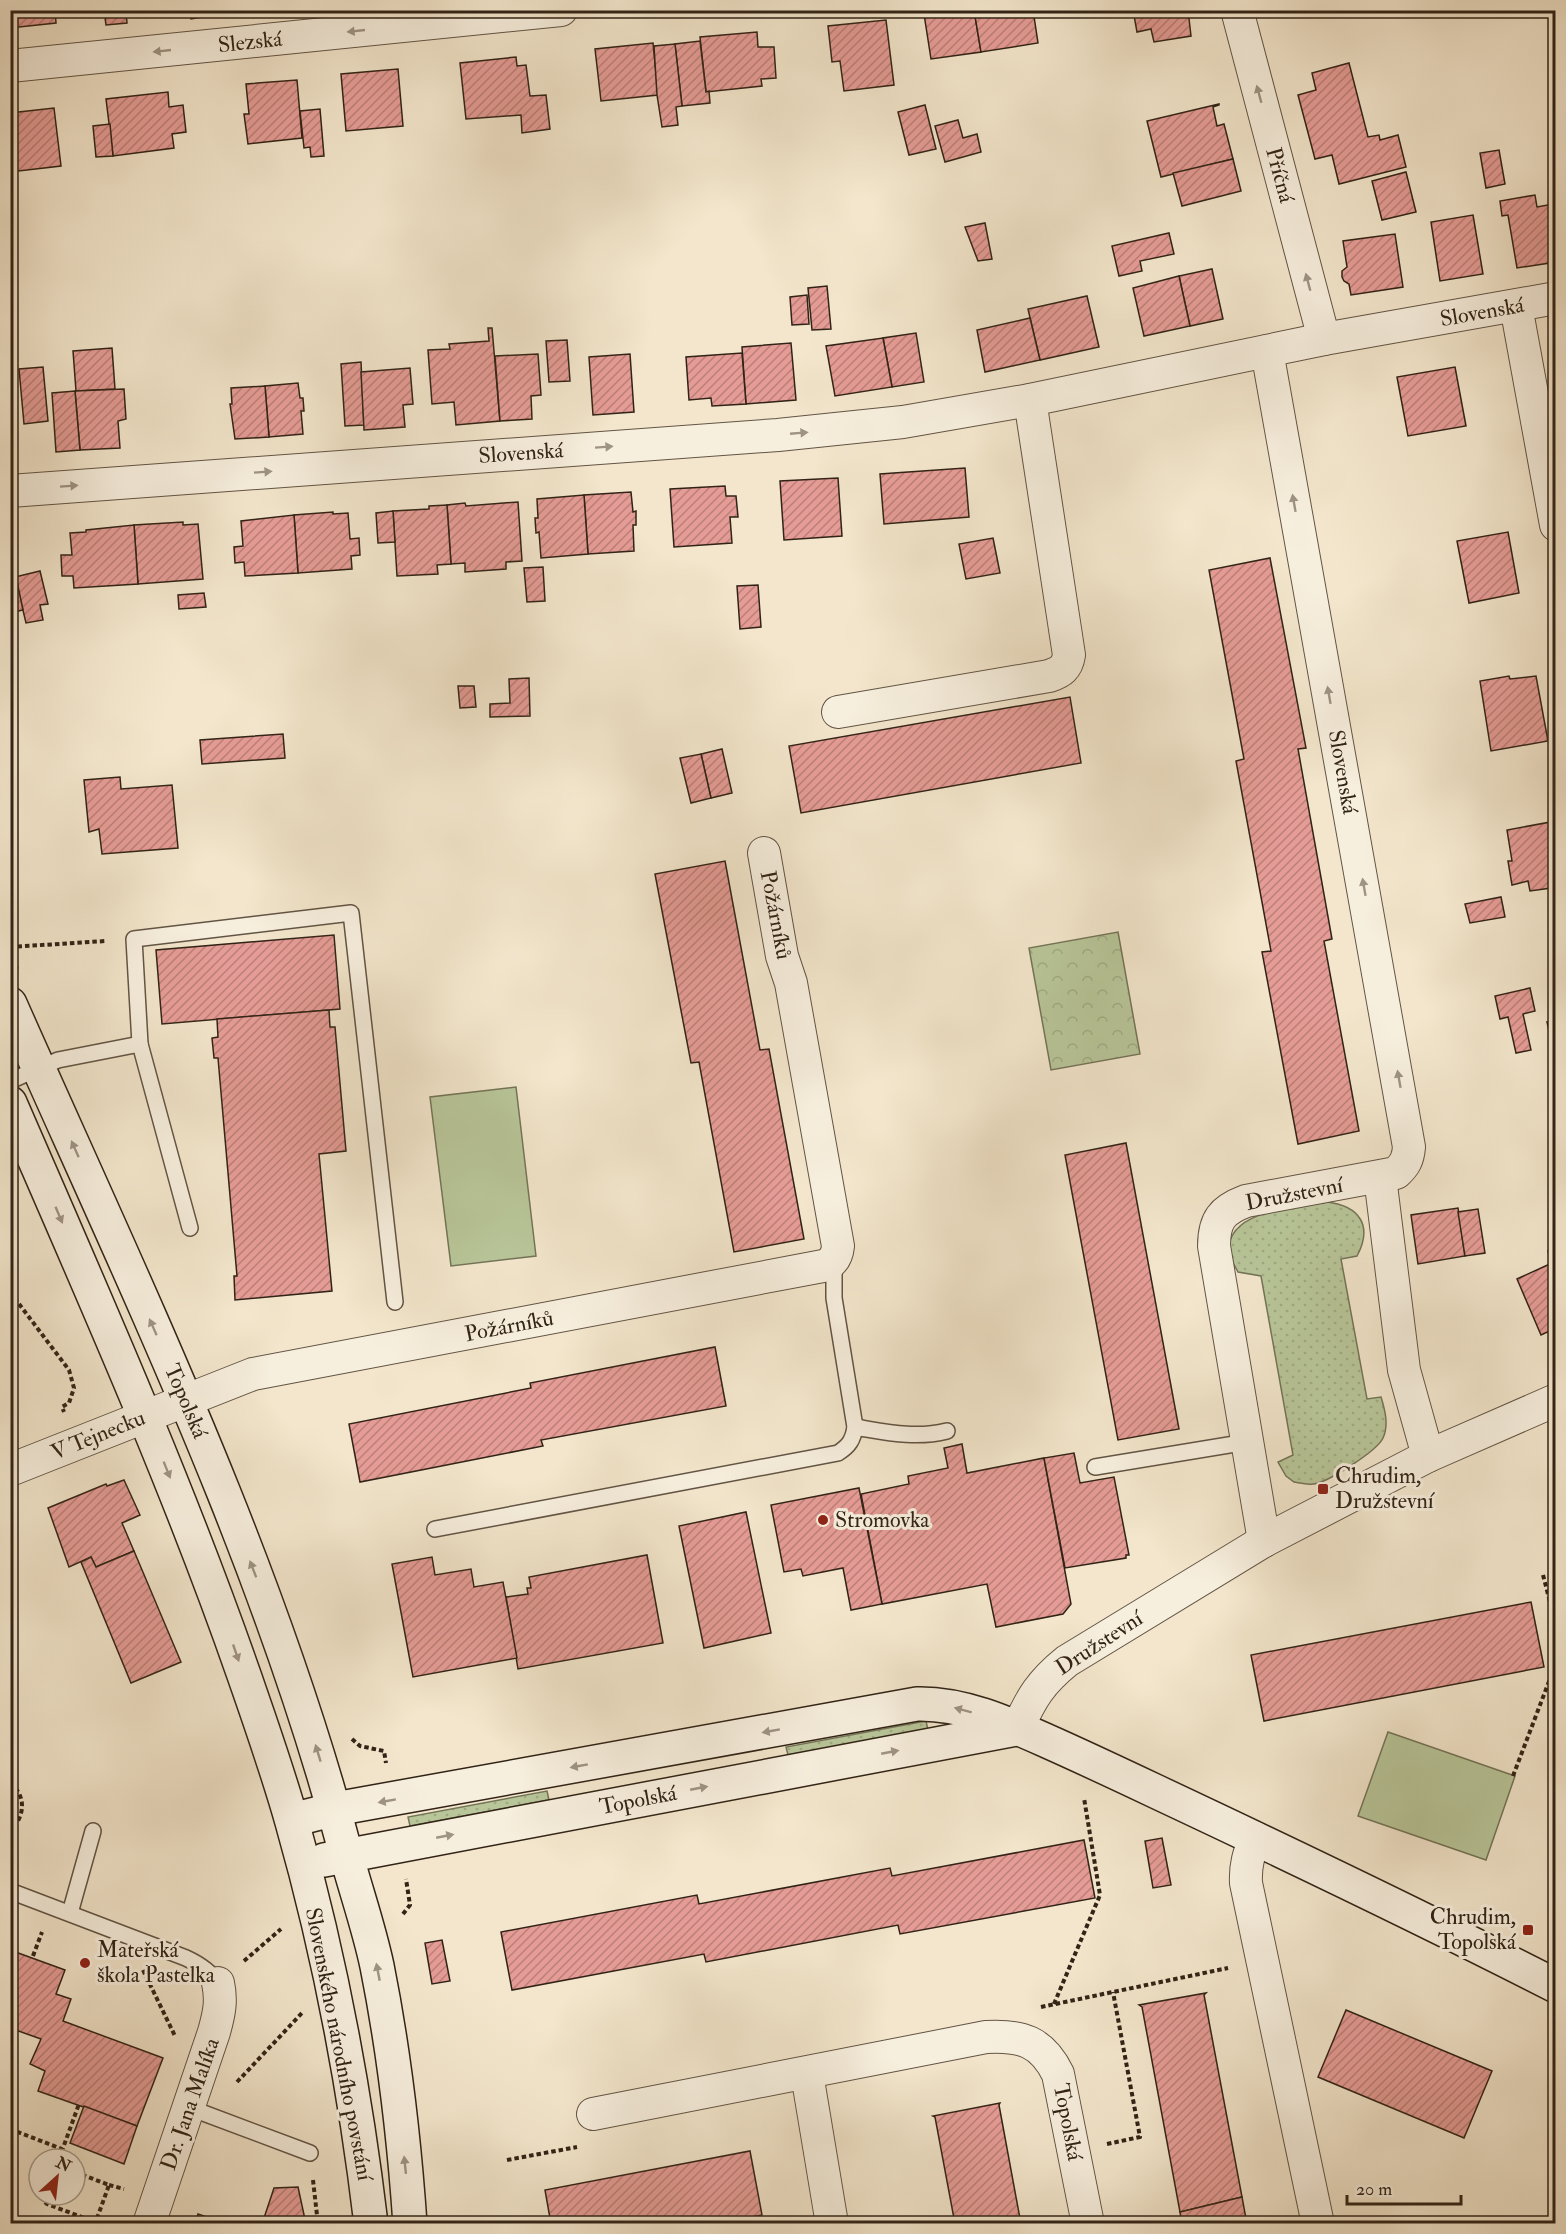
<svg xmlns="http://www.w3.org/2000/svg" width="1566" height="2234" font-family="'IM FELL Double Pica',serif">
  <style>
    .grass { fill: url(#grass-dots); stroke: #747458; stroke-width: 1.5 }
    .park { fill: url(#park-crowns); stroke: #747458; stroke-width: 1.5 }
    .pitch { fill: #b8c699; stroke: #747458; stroke-width: 1.5 }
    .building { fill: url(#building-hatch); stroke: #312316; stroke-width: 1.5 }
    .lines { fill: none; stroke-linecap: round; stroke-linejoin: round }
    .lane-casing { stroke: #625444; stroke-width: 18 }
    .street-casing { stroke: #625444; stroke-width: 34 }
    .secondary-casing { stroke: #312316; stroke-width: 36 }
    .path { stroke: #312316; stroke-width: 4; stroke-dasharray: 4.5 3; stroke-linecap: butt }
    .lane { stroke: #f7efde; stroke-width: 15 }
    .street { stroke: #f7efde; stroke-width: 32 }
    .secondary { stroke: #f7efde; stroke-width: 33 }
    .oneway { fill: #9e9384 }
    .poi-dot { fill: #8f2418; stroke: #f7efde; stroke-width: 2 }
    .labels { text-anchor: middle; dominant-baseline: central; stroke-width: 6; stroke-linejoin: round; paint-order: stroke }
    .street-label { font-size: 22px; fill: #312316; stroke: #f7efde }
    .poi-label { font-size: 22px; fill: #312316; stroke: #f7efde; text-anchor: start }
  </style>
  <defs>
    <pattern id="grass-dots" width="8" height="8" patternUnits="userSpaceOnUse" patternTransform="scale(1.5)"><rect width="8" height="8" fill="#b8c699"/><path d="M2 2h.1M6 6h.1" fill="none" stroke="#9faa83" stroke-width="1.8" stroke-linecap="round"/></pattern>
    <pattern id="park-crowns" width="20" height="18" patternUnits="userSpaceOnUse" patternTransform="scale(1.5)"><rect width="20" height="18" fill="#b8c699"/><path d="M2 6a3 3 0 1 1 6 0M12 15a3 3 0 1 1 6 0" fill="none" stroke="#9faa83"/></pattern>
    <pattern id="building-hatch" width="6" height="6" patternUnits="userSpaceOnUse" patternTransform="scale(1.5)"><rect width="6" height="6" fill="#e69c96"/><path d="M-1 1l2-2M0 6l6-6M5 7l2-2" fill="none" stroke="#bb7f79"/></pattern>
  </defs>
  <rect width="100%" height="100%" fill="#f3e6cc"/>
  <filter id="stains"><feTurbulence type="fractalNoise" baseFrequency=".00333" numOctaves="4"/><feColorMatrix values="0 0 0 0 .2 0 0 0 0 .09 0 0 0 0 .02 0 0 0 .5 -.17"/></filter>
  <radialGradient id="worn" r=".72"><stop offset=".6" stop-color="#630" stop-opacity="0"/><stop offset="1" stop-color="#630" stop-opacity=".3"/></radialGradient>
  <g class="grass">
    <path d="M1327,1202C1360,1206 1373,1226 1357,1256L1341,1259L1367,1399L1381,1397C1385,1410 1389,1425 1383,1438C1377,1451 1327,1483 1313,1484C1307,1485 1300,1483 1294,1482L1286,1476L1278,1462L1293,1455L1261,1276L1238,1272C1235,1266 1229,1257 1229,1251C1227,1209 1299,1207 1327,1202Z"/>
    <path d="M926,1721L928,1730L788,1755L786,1747Z"/>
    <path d="M547,1791L549,1800L410,1826L408,1817Z"/>
  </g>
  <path class="park" d="M1118,932L1140,1054L1051,1070L1029,948Z"/>
  <g class="pitch">
    <path d="M516,1087L536,1256L451,1266L430,1097Z"/>
    <path d="M1388,1732L1515,1776L1486,1860L1358,1816Z"/>
  </g>
  <g class="building">
    <path d="M10,10H55L56,23L10,28Z"/>
    <path d="M104,10L126,12L127,23L106,25Z"/>
    <path d="M120,10H164V12L135,16V11L120,13Z"/>
    <path d="M189,10H208L209,16L191,19Z"/>
    <path d="M225,10H264L226,14Z"/>
    <path d="M926,10H938V12L974,10L981,52L931,59L924,14H926Z"/>
    <path d="M974,10H1033L1038,43L981,52Z"/>
    <path d="M1133,10H1188L1191,36L1154,42L1151,29L1137,32Z"/>
    <path d="M886,20L894,85L844,91L840,61L832,62L828,26Z"/>
    <path d="M757,32L758,47H774L776,78L761,79L762,86L706,92L700,37Z"/>
    <path d="M700,41L706,92L709,91L710,103L682,106L675,44Z"/>
    <path d="M653,43L658,95L601,101L595,49Z"/>
    <path d="M675,44L682,106L676,107L678,125L662,127L657,95L654,46Z"/>
    <path d="M516,57L517,66L526,65L530,96L546,95L550,129L522,133L521,115L466,119L460,63Z"/>
    <path d="M1349,63L1368,137L1379,135L1380,140L1398,135L1406,167L1339,184L1332,155L1315,159L1298,95L1316,90L1312,73Z"/>
    <path d="M398,69L403,126L346,131L341,74Z"/>
    <path d="M297,80L302,138L248,144L244,114H249L246,84Z"/>
    <path d="M168,92L169,107L183,105L186,132L172,134L174,148L113,156L106,99Z"/>
    <path d="M1219,104V105L1213,107L1217,126L1224,124L1233,159L1161,177L1147,121Z"/>
    <path d="M925,105L936,149L909,155L898,112Z"/>
    <path d="M54,108L61,166L10,172V113Z"/>
    <path d="M320,109L324,156L311,157L310,147L304,148L300,111Z"/>
    <path d="M958,120L963,138L977,134L981,152L945,162L935,126Z"/>
    <path d="M110,124L113,156L96,157L93,126Z"/>
    <path d="M1499,150L1505,184L1486,188L1480,153Z"/>
    <path d="M1233,159L1241,191L1182,206L1173,173Z"/>
    <path d="M1406,172L1416,212L1382,220L1372,181Z"/>
    <path d="M1535,195L1537,207L1554,204L1556,262L1517,268L1508,215L1502,216L1500,201Z"/>
    <path d="M1473,215L1483,274L1440,281L1431,222Z"/>
    <path d="M985,223L992,259L978,261L965,227Z"/>
    <path d="M1169,233L1174,254L1140,261L1142,271L1119,276L1112,246Z"/>
    <path d="M1395,234L1403,287L1351,295L1349,284L1344,281L1342,277V271L1347,267L1343,241Z"/>
    <path d="M1212,269L1223,319L1190,326L1179,276Z"/>
    <path d="M1179,276L1190,326L1144,336L1133,288Z"/>
    <path d="M827,286L831,329L812,330L808,288Z"/>
    <path d="M807,295L809,324L792,325L790,297Z"/>
    <path d="M1087,296L1099,347L1040,360L1028,309Z"/>
    <path d="M1030,318L1040,360L985,372L977,330Z"/>
    <path d="M488,328H492L500,421L456,425L454,402L432,404L428,350L450,349L449,344L489,341Z"/>
    <path d="M916,333L924,382L892,387L883,338Z"/>
    <path d="M883,338L892,387L835,396L826,346Z"/>
    <path d="M567,340L570,381L549,382L546,341Z"/>
    <path d="M791,343L796,400L746,404L742,347Z"/>
    <path d="M112,348L115,389L76,391L73,351Z"/>
    <path d="M742,353L746,404L712,406L711,398L689,400L686,357Z"/>
    <path d="M538,354L541,395L531,396L532,419L500,421L495,356Z"/>
    <path d="M630,354L634,412L593,415L589,357Z"/>
    <path d="M361,362L364,425L345,426L341,364Z"/>
    <path d="M43,367L48,421L24,424L19,369Z"/>
    <path d="M1455,367L1466,426L1408,436L1397,377Z"/>
    <path d="M410,368L413,404L403,405L405,427L364,430L361,372Z"/>
    <path d="M298,383L300,398H303L304,411H301L303,434L269,437L265,386Z"/>
    <path d="M265,386L269,437L235,439L230,404H232L231,388Z"/>
    <path d="M124,389L126,419L118,421L120,448L80,450L75,391Z"/>
    <path d="M75,391L80,450L56,452L52,393Z"/>
    <path d="M10,404H14L16,448H10Z"/>
    <path d="M965,468L969,517L884,524L880,474Z"/>
    <path d="M838,478L842,536L784,540L780,481Z"/>
    <path d="M725,486L726,496H736L738,517H730L732,543L674,547L670,489Z"/>
    <path d="M631,492L633,512L636,511V525H633L634,551L588,554L584,495Z"/>
    <path d="M584,495L588,554L541,558L539,532L536,533L535,518H538L537,499Z"/>
    <path d="M518,502L522,561L506,562V569L465,572V563L451,564L447,505L465,503L466,506Z"/>
    <path d="M447,505L451,564L437,565L438,574L397,576L393,511L429,509V506Z"/>
    <path d="M393,511L395,542L378,543L376,513Z"/>
    <path d="M333,512V514L348,513L350,539L359,538L360,555L351,556L352,569L298,573L294,515Z"/>
    <path d="M294,515L298,573L245,576L244,562L235,563L234,547L243,546L241,521Z"/>
    <path d="M183,522V525L198,524L203,579L138,584L134,525Z"/>
    <path d="M134,525L138,584L74,588L73,576H62L61,555H72L70,533L86,532V530Z"/>
    <path d="M1508,532L1519,593L1469,603L1457,541Z"/>
    <path d="M993,538L1000,573L966,579L959,544Z"/>
    <path d="M1270,558L1306,748L1298,749L1332,939L1324,941L1359,1131L1298,1144L1262,952L1271,951L1236,761L1244,759L1209,570Z"/>
    <path d="M10,560L15,572L10,573Z"/>
    <path d="M543,567L545,601L527,602L524,568Z"/>
    <path d="M40,571L48,604L40,605L43,620L26,623L15,577Z"/>
    <path d="M15,572L23,610L10,613V573Z"/>
    <path d="M758,585L761,627L740,629L737,586Z"/>
    <path d="M204,593L206,607L179,609L178,595Z"/>
    <path d="M1509,676L1510,679L1536,676L1548,741L1491,751L1480,681Z"/>
    <path d="M529,678L530,716L490,717V704L510,703L509,679Z"/>
    <path d="M458,686H474L476,707L460,708Z"/>
    <path d="M1070,697L1081,763L801,813L789,746Z"/>
    <path d="M283,734L285,758L202,764L200,740Z"/>
    <path d="M722,749L732,793L711,798L701,754Z"/>
    <path d="M701,754L711,798L691,803L680,758Z"/>
    <path d="M120,777L121,789L172,785L178,848L102,854L99,829L89,832L84,780Z"/>
    <path d="M1556,821V877L1549,879L1551,888L1530,891L1528,881L1512,885L1508,861H1512L1507,830Z"/>
    <path d="M725,861L760,1050L769,1049L804,1239L734,1252L699,1062L691,1063L655,874Z"/>
    <path d="M1501,897L1505,917L1470,923L1465,904Z"/>
    <path d="M334,935L340,1009L162,1024L156,950Z"/>
    <path d="M1530,988L1535,1011L1523,1014L1531,1050L1516,1053L1508,1017L1500,1019L1495,996Z"/>
    <path d="M1556,1004V1064L1547,1022L1554,1021L1551,1005Z"/>
    <path d="M329,1010L330,1027H335L346,1151L319,1154L332,1291L235,1300L234,1276H237L218,1058H214L212,1038L218,1037L217,1019Z"/>
    <path d="M1126,1143L1179,1429L1118,1440L1065,1155Z"/>
    <path d="M1458,1208L1465,1256L1418,1264L1411,1215Z"/>
    <path d="M1478,1209L1485,1253L1465,1256L1458,1212Z"/>
    <path d="M1556,1248V1328L1541,1335L1517,1279L1552,1263L1548,1251Z"/>
    <path d="M715,1347L726,1406L541,1440L543,1446L360,1482L349,1424L531,1388L530,1383Z"/>
    <path d="M10,1393L15,1409L10,1411Z"/>
    <path d="M962,1444L967,1473L1044,1458L1071,1604L1063,1614L996,1627L987,1584L882,1604L861,1494L909,1484L908,1476L948,1468L944,1448Z"/>
    <path d="M1074,1453L1080,1483L1114,1477L1129,1555H1126V1558L1065,1568L1044,1458Z"/>
    <path d="M124,1480L140,1515L122,1523L134,1551L96,1567L91,1557L69,1567L48,1508L106,1484L107,1486Z"/>
    <path d="M859,1488L882,1604L851,1610L843,1568L803,1576L801,1569L784,1572L771,1505Z"/>
    <path d="M746,1512L771,1633L704,1648L679,1526Z"/>
    <path d="M134,1551L181,1662L131,1683L81,1562L91,1557L96,1567Z"/>
    <path d="M647,1555L663,1643L518,1669L506,1597L528,1594L527,1588H531L529,1577Z"/>
    <path d="M432,1557L435,1575L471,1569L474,1587L503,1582L517,1658L413,1677L392,1564Z"/>
    <path d="M1531,1602L1544,1667L1264,1721L1251,1655Z"/>
    <path d="M1162,1838L1171,1885L1153,1888L1145,1841Z"/>
    <path d="M1084,1840L1095,1898L900,1934L898,1925L706,1962L704,1954L512,1990L501,1932L697,1895L699,1904L890,1868L892,1876Z"/>
    <path d="M442,1940L450,1981L432,1984L425,1943Z"/>
    <path d="M10,1950L65,1970L56,1994L71,1999L63,2021L163,2058L137,2126L38,2091L45,2071L30,2064L41,2039L10,2028Z"/>
    <path d="M1206,1993L1204,1995L1242,2197L1180,2212L1142,2007L1139,2005Z"/>
    <path d="M1346,2010L1492,2071L1464,2138L1318,2077Z"/>
    <path d="M1000,2103L999,2105L1021,2224H955L935,2117L933,2116Z"/>
    <path d="M84,2106L137,2126L124,2164L70,2143Z"/>
    <path d="M750,2151L762,2215L715,2224H551L545,2190Z"/>
    <path d="M298,2187L306,2224H262L274,2188Z"/>
    <path d="M1242,2197L1247,2224H1182L1180,2212Z"/>
    <path d="M198,2214L227,2224H195Z"/>
  </g>
  <g class="lines">
    <defs>
      <g id="lane">
        <path d="M10,1081L58,1060L140,1044"/>
        <path d="M190,1228L140,1044L134,939L351,913L395,1302"/>
        <path d="M855,1427C886,1432 915,1439 947,1431"/>
        <path d="M1095,1467L1247,1442"/>
        <path d="M435,1529L838,1453C849,1446 853,1440 855,1427L834,1298V1260"/>
        <path d="M10,1891L186,1958C199,1964 210,1971 218,1983"/>
        <path d="M70,1913L93,1831"/>
        <path d="M190,2108L310,2153"/>
      </g>
      <g id="street">
        <path d="M1237,10L1324,339"/>
        <path d="M10,66L561,10"/>
        <path d="M1516,306L1556,525"/>
        <path d="M10,491L778,435L903,422L1030,400L1324,339L1556,298"/>
        <path d="M838,712L1049,676C1061,672 1067,668 1069,655L1030,400"/>
        <path d="M1380,1177L1404,1370L1428,1456"/>
        <path d="M10,1470L253,1374L823,1266C833,1263 837,1256 838,1246L791,983L782,956L764,853"/>
        <path d="M1264,1541L1214,1246C1214,1220 1222,1210 1246,1201L1396,1173C1405,1165 1408,1159 1409,1147L1267,351"/>
        <path d="M1018,1728C1031,1698 1041,1682 1067,1661L1264,1541L1428,1456L1556,1400"/>
        <path d="M1255,1838C1249,1854 1245,1865 1246,1883L1318,2224"/>
        <path d="M807,2074L832,2224"/>
        <path d="M593,2114L986,2037C1021,2035 1042,2041 1058,2074L1088,2224"/>
        <path d="M149,2224L214,2032C219,2014 222,2001 218,1983"/>
      </g>
      <g id="secondary">
        <path d="M10,1004C133,1282 268,1558 346,1854C356,1891 369,1928 377,1966C394,2051 404,2137 410,2224"/>
        <path d="M10,1103C92,1292 176,1480 244,1675C261,1724 278,1772 292,1822C329,1952 355,2090 371,2224"/>
        <path d="M292,1820L335,1809L917,1704C963,1703 1007,1723 1047,1741C1083,1757 1119,1774 1155,1791C1289,1854 1423,1918 1556,1986"/>
        <path d="M324,1860L1016,1729"/>
      </g>
    </defs>
    <use href="#lane" class="lane-casing"/>
    <use href="#street" class="street-casing"/>
    <use href="#secondary" class="secondary-casing"/>
    <g class="path">
      <path d="M10,947L106,941"/>
      <path d="M10,953L17,969"/>
      <path d="M10,1292L69,1370L74,1388L69,1403L62,1407L64,1412"/>
      <path d="M1543,1575L1556,1625"/>
      <path d="M352,1739L360,1746L384,1751L386,1763"/>
      <path d="M1513,1776L1556,1663"/>
      <path d="M10,1783C27,1796 25,1817 10,1831"/>
      <path d="M403,1914L410,1905L406,1879"/>
      <path d="M10,1936L16,1923"/>
      <path d="M33,1956L42,1932"/>
      <path d="M244,1961L281,1929"/>
      <path d="M143,1970L175,2036"/>
      <path d="M1054,2004L1100,1895L1084,1798"/>
      <path d="M1041,2007L1228,1968"/>
      <path d="M237,2082L302,2013"/>
      <path d="M10,2129L62,2149"/>
      <path d="M1107,2144L1140,2137L1113,1992"/>
      <path d="M59,2159L79,2104"/>
      <path d="M507,2160L577,2147"/>
      <path d="M75,2172L109,2185L95,2224"/>
      <path d="M313,2180L318,2224"/>
      <path d="M109,2185L124,2189"/>
      <path d="M45,2195L44,2201L47,2204L95,2222"/>
    </g>
    <use href="#lane" class="lane"/>
    <use href="#street" class="street"/>
    <use href="#secondary" class="secondary"/>
  </g>
  <defs><path id="oneway-solid" d="M-6-.8H1V-3.2L6.5 0L1 3.2V.8H-6Z" transform="scale(1.5)"/></defs>
  <g class="oneway">
    <use href="#oneway-solid" transform="translate(356 31) rotate(174)"/>
    <use href="#oneway-solid" transform="translate(162 51) rotate(174)"/>
    <use href="#oneway-solid" transform="translate(1259 94) rotate(-105)"/>
    <use href="#oneway-solid" transform="translate(1308 282) rotate(-105)"/>
    <use href="#oneway-solid" transform="translate(799 433) rotate(-5)"/>
    <use href="#oneway-solid" transform="translate(604 447) rotate(-4)"/>
    <use href="#oneway-solid" transform="translate(263 472) rotate(-4)"/>
    <use href="#oneway-solid" transform="translate(69 486) rotate(-4)"/>
    <use href="#oneway-solid" transform="translate(1294 503) rotate(-100)"/>
    <use href="#oneway-solid" transform="translate(1329 695) rotate(-100)"/>
    <use href="#oneway-solid" transform="translate(1364 887) rotate(-100)"/>
    <use href="#oneway-solid" transform="translate(1399 1079) rotate(-100)"/>
    <use href="#oneway-solid" transform="translate(75 1149) rotate(-114)"/>
    <use href="#oneway-solid" transform="translate(59 1215) rotate(67)"/>
    <use href="#oneway-solid" transform="translate(153 1327) rotate(-114)"/>
    <use href="#oneway-solid" transform="translate(167 1470) rotate(68)"/>
    <use href="#oneway-solid" transform="translate(253 1569) rotate(-111)"/>
    <use href="#oneway-solid" transform="translate(236 1653) rotate(71)"/>
    <use href="#oneway-solid" transform="translate(963 1710) rotate(-165)"/>
    <use href="#oneway-solid" transform="translate(771 1731) rotate(170)"/>
    <use href="#oneway-solid" transform="translate(890 1752) rotate(-11)"/>
    <use href="#oneway-solid" transform="translate(318 1753) rotate(-107)"/>
    <use href="#oneway-solid" transform="translate(579 1766) rotate(170)"/>
    <use href="#oneway-solid" transform="translate(699 1788) rotate(-11)"/>
    <use href="#oneway-solid" transform="translate(387 1801) rotate(170)"/>
    <use href="#oneway-solid" transform="translate(445 1836) rotate(-11)"/>
    <use href="#oneway-solid" transform="translate(378 1972) rotate(-101)"/>
    <use href="#oneway-solid" transform="translate(405 2165) rotate(-96)"/>
  </g>
  <g class="poi-dot">
    <rect x="1317" y="1483" width="12" height="12" rx="3"/>
    <circle cx="823" cy="1520" r="6"/>
    <rect x="1522" y="1924" width="12" height="12" rx="3"/>
    <circle cx="85" cy="1963" r="6"/>
  </g>
  <g class="labels">
    <g class="street-label">
      <text transform="translate(250 42) rotate(-6)">Slezská</text>
      <text transform="translate(1280 175) rotate(75)">Příčná</text>
      <text transform="translate(1482 312) rotate(-10)">Slovenská</text>
      <text transform="translate(521 453) rotate(-4)">Slovenská</text>
      <text transform="translate(1343 772) rotate(80)">Slovenská</text>
      <text transform="translate(776 915) rotate(79)">Požárníků</text>
      <text transform="translate(1294 1194) rotate(-11)">Družstevní</text>
      <text transform="translate(509 1326) rotate(-11)">Požárníků</text>
      <text transform="translate(186 1401) rotate(67)">Topolská</text>
      <text transform="translate(98 1435) rotate(-22)">V Tejnecku</text>
      <text transform="translate(1099 1643) rotate(-33)">Družstevní</text>
      <text transform="translate(638 1800) rotate(-11)">Topolská</text>
      <text transform="translate(339 2044) rotate(79)">Slovenského národního povstání</text>
      <text transform="translate(190 2104) rotate(-71)">Dr. Jana Malíka</text>
      <text transform="translate(1068 2122) rotate(79)">Topolská</text>
    </g>
    <g class="poi-label">
      <text x="1335" y="1476">Chrudim,<tspan x="1335" dy="25">Družstevní</tspan></text>
      <text x="835" y="1520">Stromovka</text>
      <text x="1516" y="1917" text-anchor="end">Chrudim,<tspan x="1516" dy="25">Topolská</tspan></text>
      <text x="97" y="1950">Mateřská<tspan x="97" dy="25">škola Pastelka</tspan></text>
    </g>
  </g>
  <rect width="1566" height="2234" fill="none" stroke="#f3e6cc" stroke-width="36"/>
  <rect x="12" y="12" width="1542" height="2210" fill="none" stroke="#312316" stroke-width="3"/>
  <rect x="18" y="18" width="1530" height="2198" fill="none" stroke="#312316" stroke-width="1.5"/>
  <g transform="translate(57 2177) rotate(27)"><circle r="28" fill="#f7efde" stroke="#a89d8e" stroke-width="1.5"/>
  <path d="M0-4.5L10 22L0 15L-10 22Z" fill="#8f2418"/>
  <text y="-9" font-size="16" font-weight="bold" text-anchor="middle" fill="#312316">N</text>
  </g>
  <path d="M1347 2195v9h114v-9" fill="none" stroke="#312316" stroke-width="3"/>
  <text x="1356" y="2195" font-size="18" fill="#312316" stroke="#f7efde" stroke-width="4.5" paint-order="stroke">20 m</text>
  <rect width="100%" height="100%" filter="url(#stains)"/>
  <rect width="100%" height="100%" fill="url(#worn)"/>
</svg>
